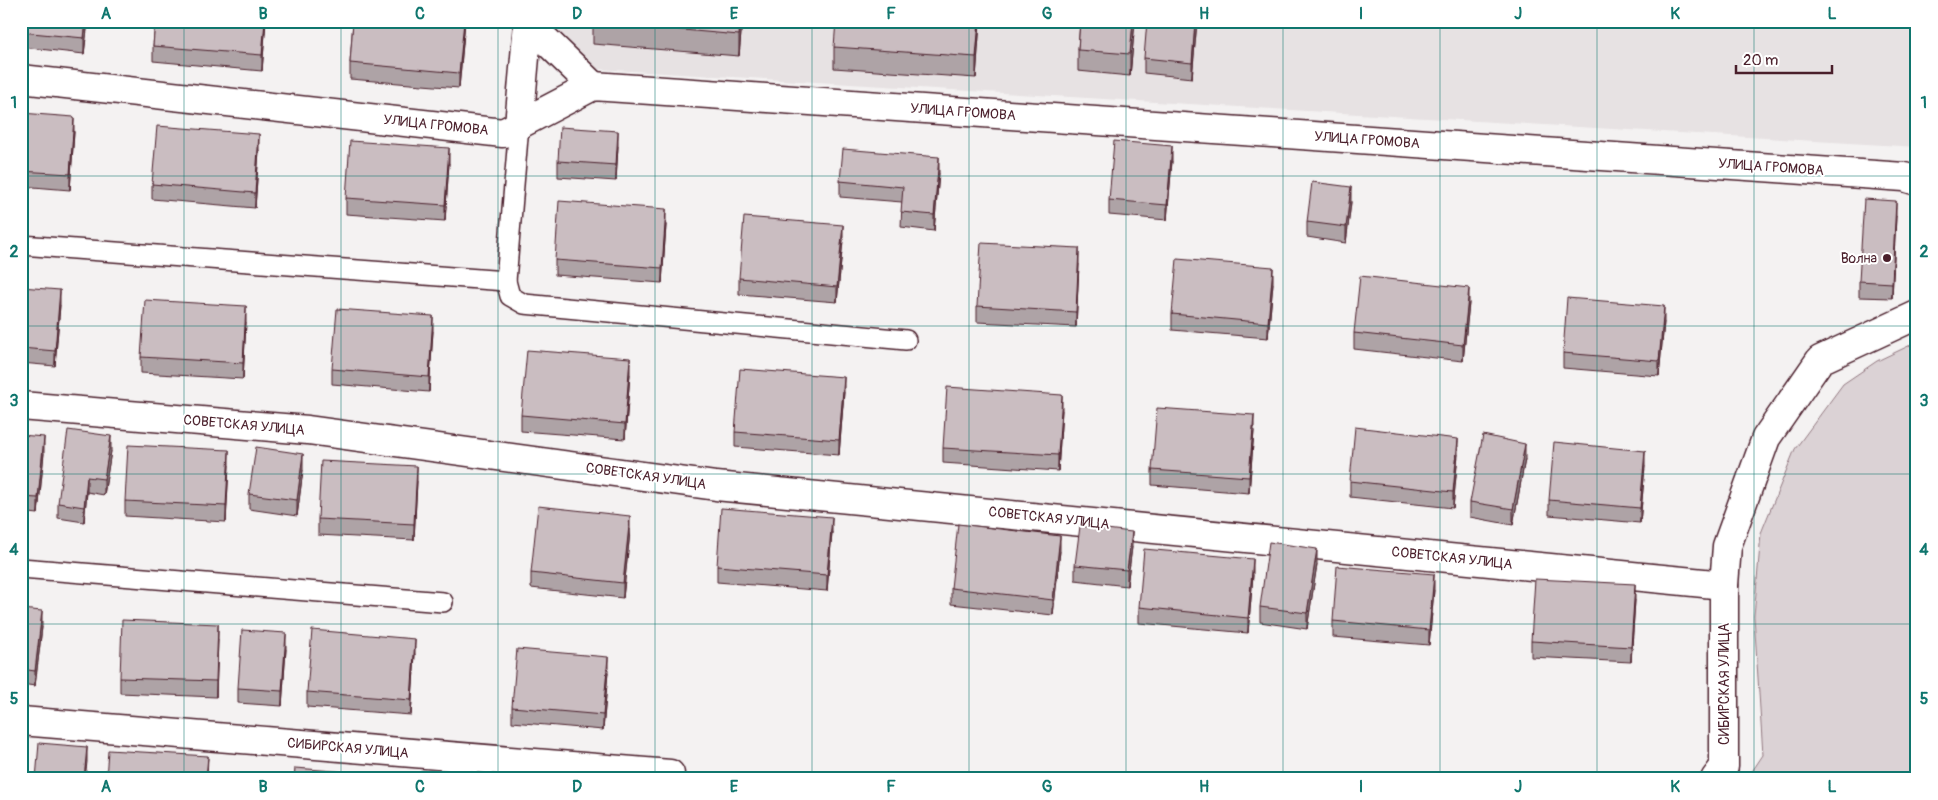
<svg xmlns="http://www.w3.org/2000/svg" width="1938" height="800" font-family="Pangolin,sans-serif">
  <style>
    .built { fill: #e7e2e3 }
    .green { fill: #dbd2d5; stroke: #927880 }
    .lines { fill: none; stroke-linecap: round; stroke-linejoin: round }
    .lane-casing { stroke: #4a1f2b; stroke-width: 22 }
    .street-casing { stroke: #4a1f2b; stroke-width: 31 }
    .lane { stroke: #fff; stroke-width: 19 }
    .street { stroke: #fff; stroke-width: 28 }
    .wall { fill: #aea3a6; stroke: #4a1f2b }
    .shaded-wall { fill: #8d8487; stroke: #4a1f2b }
    .building { fill: #cabdc1; stroke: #4a1f2b }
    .grid { fill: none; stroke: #0f766e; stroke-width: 1; stroke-opacity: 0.55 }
    .poi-dot { fill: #4a1f2b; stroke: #fff; stroke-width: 2 }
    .labels { text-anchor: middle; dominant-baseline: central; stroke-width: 4; stroke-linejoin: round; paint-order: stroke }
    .street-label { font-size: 14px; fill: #4a1f2b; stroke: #fff }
    .poi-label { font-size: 14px; fill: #4a1f2b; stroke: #fff; text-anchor: end }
    .neatline { fill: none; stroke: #0f766e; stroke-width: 2 }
    .grid-label { font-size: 16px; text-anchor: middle; font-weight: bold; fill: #0f766e }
  </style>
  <rect width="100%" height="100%" fill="#f4f2f2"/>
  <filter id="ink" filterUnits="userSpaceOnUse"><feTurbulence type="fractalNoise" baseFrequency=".02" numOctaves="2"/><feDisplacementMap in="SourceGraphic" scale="10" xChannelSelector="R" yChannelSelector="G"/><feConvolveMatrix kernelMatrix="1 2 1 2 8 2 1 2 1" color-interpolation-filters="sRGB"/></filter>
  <g filter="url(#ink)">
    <path class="built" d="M549,21H1917V147L597,69Z"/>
    <path class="green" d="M1917,342V779H1747L1763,755L1754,616L1761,533L1795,449L1843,384L1877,361Z"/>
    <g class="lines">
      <defs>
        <g id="lane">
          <path d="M21,245L506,281L519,125"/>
          <path d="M506,281L510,296L524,304L906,340"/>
          <path d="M21,568L443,602"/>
        </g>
        <g id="street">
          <path d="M528,21V23L593,86"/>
          <path d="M21,79L503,133L593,86L1904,177L1917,181"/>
          <path d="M519,125L528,23"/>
          <path d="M21,406L308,430L716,486L1724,585L1727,546L1766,438L1820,360L1917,315"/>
          <path d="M21,721L670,774V779"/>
          <path d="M1715,779L1724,767V585"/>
        </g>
      </defs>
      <use href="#lane" class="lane-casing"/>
      <use href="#street" class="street-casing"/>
      <use href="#lane" class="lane"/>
      <use href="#street" class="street"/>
    </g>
    <g class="wall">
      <path d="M21,21H88L84,54L21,47Z"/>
      <path d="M155,21H266L262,71L153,61V46Z"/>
      <path d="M353,21H465L459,88L350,79V63Z"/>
      <path d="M593,21H742L739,56L593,44Z"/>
      <path d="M980,21L976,78L834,68V47Z"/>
      <path d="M1080,21H1135L1130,76L1078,71V50Z"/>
      <path d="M1197,21L1192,78L1144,73V58Z"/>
      <path d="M21,113L74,132L70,190L21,186Z"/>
      <path d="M618,146L616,181L558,177V161Z"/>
      <path d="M259,150L255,208L152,199V184Z"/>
      <path d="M1172,161L1167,220L1109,215V200Z"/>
      <path d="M449,163L445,221L346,214V198Z"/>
      <path d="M939,173L934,231L901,227L902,202L840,197V181Z"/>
      <path d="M1351,202L1346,243L1307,237V222Z"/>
      <path d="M1896,216L1892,298L1859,297V281Z"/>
      <path d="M666,225L662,283L555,275V260Z"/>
      <path d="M843,240L837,302L739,294V278Z"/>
      <path d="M1079,264L1076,327L977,322V306Z"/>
      <path d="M1273,283L1268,338L1172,330V314Z"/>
      <path d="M21,287L60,305L55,366L21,363Z"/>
      <path d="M1469,303L1463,361L1354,349V333Z"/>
      <path d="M246,322L243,379L141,373V357Z"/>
      <path d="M1664,322L1659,376L1563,368V353Z"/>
      <path d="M433,331L429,392L332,384V369Z"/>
      <path d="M630,374L625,439L521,431V415Z"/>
      <path d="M844,392L839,455L735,447V432Z"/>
      <path d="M1062,410L1058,471L943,463V448Z"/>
      <path d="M1254,431L1249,493L1152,485V470Z"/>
      <path d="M21,435L44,453L38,514L21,512Z"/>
      <path d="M111,451L104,495L87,492L84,522L58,518V503Z"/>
      <path d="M1458,454L1453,508L1350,497V481Z"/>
      <path d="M1525,459L1513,525L1470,517V502Z"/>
      <path d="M229,465L226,522L125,516V501Z"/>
      <path d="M1645,466L1640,523L1549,515V500Z"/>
      <path d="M303,470L297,516L249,509V494Z"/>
      <path d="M417,481L414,540L318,535V519Z"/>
      <path d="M630,532L623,598L531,588V573Z"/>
      <path d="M832,532L827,591L717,582V566Z"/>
      <path d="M1132,547L1127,586L1075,580V565Z"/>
      <path d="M1060,551L1053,615L951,604V588Z"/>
      <path d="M1317,564L1307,629L1260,622V607Z"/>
      <path d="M1253,575L1248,633L1139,623V607Z"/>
      <path d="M1434,590L1429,645L1333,637V621Z"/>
      <path d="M1635,600L1631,662L1531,657V641Z"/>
      <path d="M21,609L42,627L35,686L21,684Z"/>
      <path d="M218,639L216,697L120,693V678Z"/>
      <path d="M286,649L282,706L238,703V688Z"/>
      <path d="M415,654L411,715L307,707V692Z"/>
      <path d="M608,672L603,730L512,722V707Z"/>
    </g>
    <g class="shaded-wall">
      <path d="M86,21H88L84,54V38Z"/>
      <path d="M265,21H266L262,71V55Z"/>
      <path d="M464,21H465L459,88V73Z"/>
      <path d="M740,21H742L739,56V35Z"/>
      <path d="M979,21H980L976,78V57Z"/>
      <path d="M1133,21H1135L1130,76V54Z"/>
      <path d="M1195,21H1197L1192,78V63Z"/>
      <path d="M74,117V132L70,190V174Z"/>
      <path d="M618,131V146L616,181V165Z"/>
      <path d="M259,134V150L255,208V193Z"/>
      <path d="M1172,146V161L1167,220V205Z"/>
      <path d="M449,148V163L445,221V205Z"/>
      <path d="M939,157V173L934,231V215Z"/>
      <path d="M1351,187V202L1346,243V227Z"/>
      <path d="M1896,201V216L1892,298V283Z"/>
      <path d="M666,209V225L662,283V268Z"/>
      <path d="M843,225V240L837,302V287Z"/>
      <path d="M1079,248V264L1076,327V312Z"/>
      <path d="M1273,267V283L1268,338V323Z"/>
      <path d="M1469,288V303L1463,361V345Z"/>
      <path d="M60,290V305L55,366V351Z"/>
      <path d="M246,306V322L243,379V363Z"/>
      <path d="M1664,306V322L1659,376V361Z"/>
      <path d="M433,316V331L429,392V377Z"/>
      <path d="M630,358V374L625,439V424Z"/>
      <path d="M844,377V392L839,455V440Z"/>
      <path d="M1062,395V410L1058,471V455Z"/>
      <path d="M1254,415V431L1249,493V477Z"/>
      <path d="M111,436V451L104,495V479Z"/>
      <path d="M44,437V453L38,514V498Z"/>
      <path d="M1458,439V454L1453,508V492Z"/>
      <path d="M1525,444V459L1513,525V509Z"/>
      <path d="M229,450V465L226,522V506Z"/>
      <path d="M1645,451V466L1640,523V508Z"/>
      <path d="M303,454V470L297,516V500Z"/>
      <path d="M417,466V481L414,540V524Z"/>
      <path d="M87,477V492L84,522V507Z"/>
      <path d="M630,516V532L623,598V583Z"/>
      <path d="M832,517V532L827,591V575Z"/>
      <path d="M1132,532V547L1127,586V570Z"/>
      <path d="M1060,536V551L1053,615V600Z"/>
      <path d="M1317,549V564L1307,629V613Z"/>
      <path d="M1253,559V575L1248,633V618Z"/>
      <path d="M1434,574V590L1429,645V630Z"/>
      <path d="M1635,584V600L1631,662V647Z"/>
      <path d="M42,611V627L35,686V671Z"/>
      <path d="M218,624V639L216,697V681Z"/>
      <path d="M286,633V649L282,706V691Z"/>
      <path d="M415,639V654L411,715V700Z"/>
      <path d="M608,657V672L603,730V715Z"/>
      <path d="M87,747V762L85,779H84Z"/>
      <path d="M208,756L207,779H206Z"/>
    </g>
    <g class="building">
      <path d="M21,21H86L84,38L21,32Z"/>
      <path d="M155,21H265L262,55L153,46Z"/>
      <path d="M353,21H464L459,73L350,63Z"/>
      <path d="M593,21H740L739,35L593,22Z"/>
      <path d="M836,21H979L976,57L834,47Z"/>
      <path d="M1080,21H1133L1130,54L1078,50Z"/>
      <path d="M1147,21H1195L1192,63L1144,58Z"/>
      <path d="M21,113L74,117L70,174L21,171Z"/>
      <path d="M157,126L259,134L255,193L152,184Z"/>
      <path d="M560,127L618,131L616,165L558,161Z"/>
      <path d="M350,141L449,148L445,205L346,198Z"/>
      <path d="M1114,141L1172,146L1167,205L1109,200Z"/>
      <path d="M843,149L939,157L934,215L901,212L903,187L840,181Z"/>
      <path d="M1312,182L1351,187L1346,227L1307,222Z"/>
      <path d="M1864,199L1896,201L1892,283L1859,281Z"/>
      <path d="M559,201L666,209L662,268L555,260Z"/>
      <path d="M744,217L843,225L837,287L739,278Z"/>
      <path d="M981,243L1079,248L1076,312L977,306Z"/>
      <path d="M1177,259L1273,267L1268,323L1172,314Z"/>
      <path d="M1360,276L1469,288L1463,345L1354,333Z"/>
      <path d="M21,287L60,290L55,351L21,348Z"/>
      <path d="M1567,298L1664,306L1659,361L1563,353Z"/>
      <path d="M145,300L246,306L243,363L141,357Z"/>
      <path d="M337,309L433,316L429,377L332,369Z"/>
      <path d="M527,350L630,358L625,424L521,415Z"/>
      <path d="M740,369L844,377L839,440L735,432Z"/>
      <path d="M947,387L1062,395L1058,455L943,448Z"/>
      <path d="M1157,408L1254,415L1249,477L1152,470Z"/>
      <path d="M1355,427L1458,439L1453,492L1350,481Z"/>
      <path d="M68,430L111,436L104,479L87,477L84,507L58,503Z"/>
      <path d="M21,435L44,437L38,498L21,497Z"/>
      <path d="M1483,435L1525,444L1513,509L1470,502Z"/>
      <path d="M1554,442L1645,451L1640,508L1549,500Z"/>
      <path d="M128,445L229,450L226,506L125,501Z"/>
      <path d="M256,447L303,454L297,500L249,494Z"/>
      <path d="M321,461L417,466L414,524L318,519Z"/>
      <path d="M538,506L630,516L623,583L531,573Z"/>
      <path d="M721,508L832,517L827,575L717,566Z"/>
      <path d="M958,524L1060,536L1053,600L951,588Z"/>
      <path d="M1080,526L1132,532L1127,570L1075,565Z"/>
      <path d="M1269,542L1317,549L1307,613L1260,607Z"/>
      <path d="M1144,549L1253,559L1248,618L1139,607Z"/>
      <path d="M1337,566L1434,574L1429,630L1333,621Z"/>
      <path d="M1535,579L1635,584L1631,647L1531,641Z"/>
      <path d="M21,609L42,611L35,671L21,669Z"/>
      <path d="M122,620L218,624L216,681L120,678Z"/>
      <path d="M242,630L286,633L282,691L238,688Z"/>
      <path d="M312,630L415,639L411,700L307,692Z"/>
      <path d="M517,649L608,657L603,715L512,707Z"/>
      <path d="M39,743L87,747L84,779H36Z"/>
      <path d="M108,750L208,756L206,779H106Z"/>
      <path d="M295,768L400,776L399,779H294Z"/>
    </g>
  </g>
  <path class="grid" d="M184,21V779M341,21V779M498,21V779M655,21V779M812,21V779M969,21V779M1126,21V779M1283,21V779M1440,21V779M1597,21V779M1754,21V779M21,176H1917M21,326H1917M21,474H1917M21,624H1917"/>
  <circle class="poi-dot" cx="1887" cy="258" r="5"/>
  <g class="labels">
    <g class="street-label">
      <text transform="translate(963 112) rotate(4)">УЛИЦА ГРОМОВА</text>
      <text transform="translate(436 125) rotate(6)">УЛИЦА ГРОМОВА</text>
      <text transform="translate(1367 140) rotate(4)">УЛИЦА ГРОМОВА</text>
      <text transform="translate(1771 167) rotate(4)">УЛИЦА ГРОМОВА</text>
      <text transform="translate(244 425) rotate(5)">СОВЕТСКАЯ УЛИЦА</text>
      <text transform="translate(646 476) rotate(8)">СОВЕТСКАЯ УЛИЦА</text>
      <text transform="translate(1049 518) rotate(6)">СОВЕТСКАЯ УЛИЦА</text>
      <text transform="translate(1452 558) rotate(6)">СОВЕТСКАЯ УЛИЦА</text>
      <text transform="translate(1724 684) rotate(-90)">СИБИРСКАЯ УЛИЦА</text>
      <text transform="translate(348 748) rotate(5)">СИБИРСКАЯ УЛИЦА</text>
    </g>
    <g class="poi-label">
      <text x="1877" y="258">Волна</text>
    </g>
  </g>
  <rect width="1938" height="800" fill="none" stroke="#fff" stroke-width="55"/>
  <path d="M1736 65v8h96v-8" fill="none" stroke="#4a1f2b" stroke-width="2.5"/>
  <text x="1743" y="65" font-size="15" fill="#4a1f2b" stroke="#ffffff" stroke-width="4" paint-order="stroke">20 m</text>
  <rect x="28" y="28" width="1882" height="744" class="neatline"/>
  <g class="grid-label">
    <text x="106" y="19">A</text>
    <text x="263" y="19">B</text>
    <text x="420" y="19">C</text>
    <text x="577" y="19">D</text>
    <text x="734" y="19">E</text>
    <text x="891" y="19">F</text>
    <text x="1047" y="19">G</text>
    <text x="1204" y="19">H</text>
    <text x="1361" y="19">I</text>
    <text x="1518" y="19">J</text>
    <text x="1675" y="19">K</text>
    <text x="1832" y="19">L</text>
    <text x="14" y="108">1</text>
    <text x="1924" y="108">1</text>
    <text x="14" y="257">2</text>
    <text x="1924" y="257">2</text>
    <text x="14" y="406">3</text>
    <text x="1924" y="406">3</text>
    <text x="14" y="555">4</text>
    <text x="1924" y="555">4</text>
    <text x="14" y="704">5</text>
    <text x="1924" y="704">5</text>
    <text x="106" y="792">A</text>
    <text x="263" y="792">B</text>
    <text x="420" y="792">C</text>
    <text x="577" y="792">D</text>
    <text x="734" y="792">E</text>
    <text x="891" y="792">F</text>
    <text x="1047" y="792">G</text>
    <text x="1204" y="792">H</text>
    <text x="1361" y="792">I</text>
    <text x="1518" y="792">J</text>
    <text x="1675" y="792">K</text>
    <text x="1832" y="792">L</text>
  </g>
</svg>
